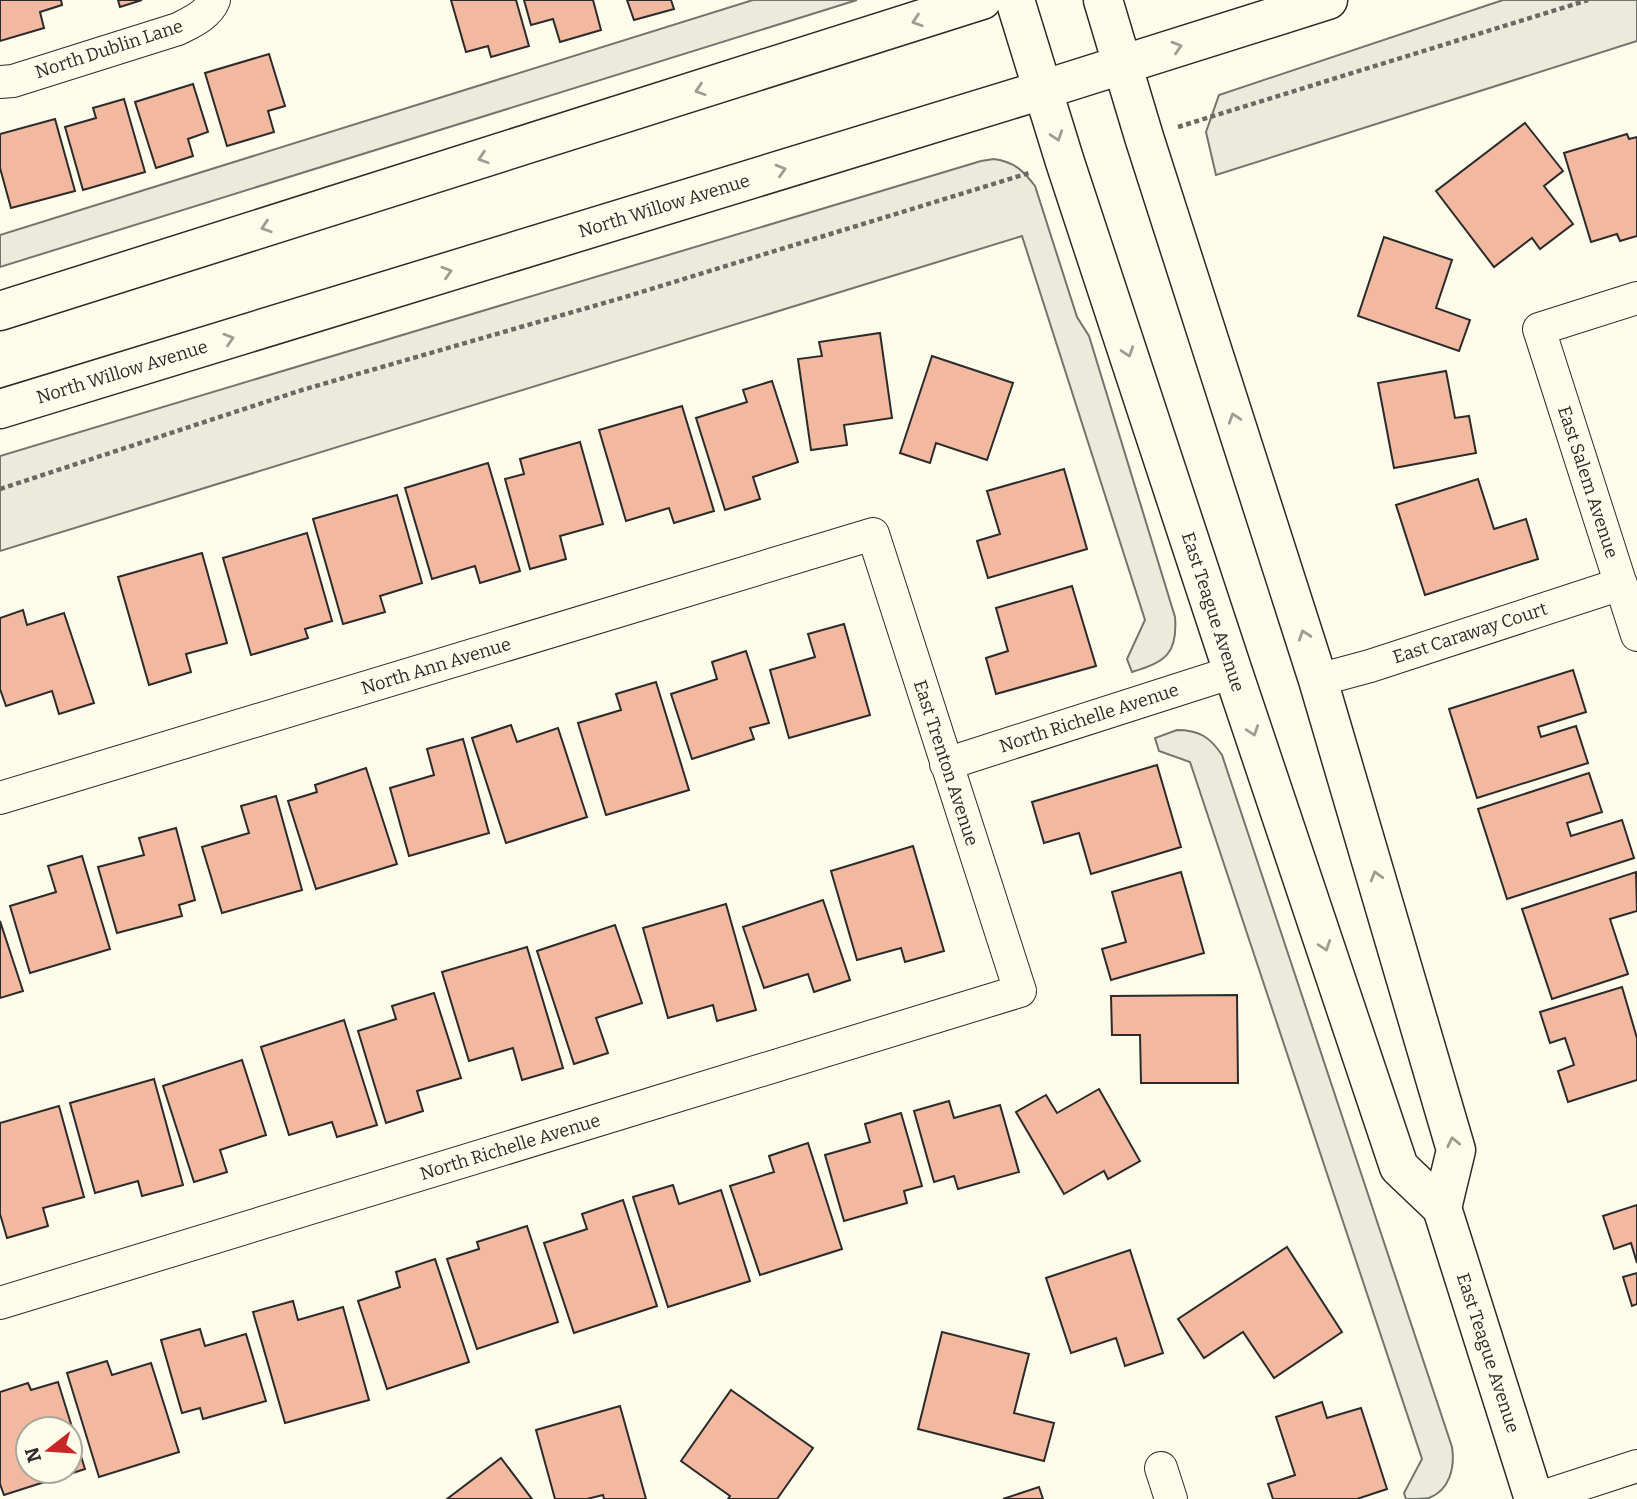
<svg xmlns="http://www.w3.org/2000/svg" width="1637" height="1499" font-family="Bitter,serif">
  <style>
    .green { fill: #ecebdb; stroke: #74746e; stroke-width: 2 }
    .building { fill: #f2b8a0; stroke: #2b2b2b; stroke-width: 2; fill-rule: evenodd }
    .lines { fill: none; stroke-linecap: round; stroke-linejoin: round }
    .minor-casing { stroke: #2b2b2b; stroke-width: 34 }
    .tertiary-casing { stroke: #2b2b2b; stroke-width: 41 }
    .secondary-casing { stroke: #2b2b2b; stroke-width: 41 }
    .path { stroke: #6a6964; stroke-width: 4.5; stroke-dasharray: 5 3.5; stroke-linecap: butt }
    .minor { stroke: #fdfbea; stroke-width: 32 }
    .tertiary { stroke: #fdfbea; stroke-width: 38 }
    .secondary { stroke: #fdfbea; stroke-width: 38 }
    .oneway { stroke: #9e9d94 }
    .labels { text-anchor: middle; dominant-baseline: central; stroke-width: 5; stroke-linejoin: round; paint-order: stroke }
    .street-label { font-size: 18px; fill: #2b2b2b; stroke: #fdfbea }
  </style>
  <rect width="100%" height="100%" fill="#fdfbea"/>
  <g class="green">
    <path d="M753,0H857L0,267V235Z"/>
    <path d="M1503,0H1637V41L1216,175L1206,132L1219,95Z"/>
    <path d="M994,159C1014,162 1023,170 1035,186L1077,317L1089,336L1175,617C1178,654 1165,662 1132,672L1127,659L1145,620L1022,236L0,551V456L981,161Z"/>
    <path d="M1177,730C1199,730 1210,737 1222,755L1452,1447C1455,1467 1450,1490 1429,1498C1422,1499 1413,1499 1406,1499L1404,1493L1422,1459L1190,762L1159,751L1155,738Z"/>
  </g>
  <g class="building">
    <path d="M0,0H61L62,5L40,12L44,28L0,41Z"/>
    <path d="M118,0H142L120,7Z"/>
    <path d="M451,0H516L529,46L491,57L488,46L466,52Z"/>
    <path d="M524,0H593L601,30L560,42L553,19L531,25Z"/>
    <path d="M627,0H671L674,9L634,20Z"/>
    <path d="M269,54L285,106L268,111L274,132L227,146L205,73Z"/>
    <path d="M193,84L208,132L188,139L193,156L156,168L135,102Z"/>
    <path d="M124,99L145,172L83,190L65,127L96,118L93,108Z"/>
    <path d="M55,119L75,191L11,208L0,168V134Z"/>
    <path d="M1525,123L1563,171L1544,186L1573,224L1540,249L1532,238L1494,267L1436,191Z"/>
    <path d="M1627,134L1629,139L1637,137V236L1620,241L1617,234L1591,242L1564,153Z"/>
    <path d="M1384,237L1452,260L1436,308L1470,320L1459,351L1358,316Z"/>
    <path d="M880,333L892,418L844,425L847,445L811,450L798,359L822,356L819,342Z"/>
    <path d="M932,356L1013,383L987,460L936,443L930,463L900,453Z"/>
    <path d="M1446,371L1455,418L1469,416L1476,453L1394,468L1378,383Z"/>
    <path d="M772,381L798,462L753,477L760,499L725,510L696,418L747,402L743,390Z"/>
    <path d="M682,406L714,511L674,523L669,508L626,521L599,430Z"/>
    <path d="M580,442L603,524L560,536L566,559L530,569L505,479L524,474L520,459Z"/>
    <path d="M488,463L520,571L480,583L475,566L432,579L405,488Z"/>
    <path d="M1064,469L1087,549L988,578L977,541L1000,534L987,491Z"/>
    <path d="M1478,479L1494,529L1526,519L1538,559L1425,595L1396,505Z"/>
    <path d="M397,495L422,583L380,596L385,612L343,624L313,519Z"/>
    <path d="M307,533L332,621L305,629L308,638L251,655L223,558Z"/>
    <path d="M202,553L227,643L186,654L191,672L149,685L118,577Z"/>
    <path d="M1072,586L1096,666L996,694L986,658L1008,651L996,608Z"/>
    <path d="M23,610L27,625L64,613L94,703L59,714L52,691L6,706L0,689V618Z"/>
    <path d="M844,624L870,715L789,738L770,670L815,657L808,634Z"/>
    <path d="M746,651L769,723L750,728L754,739L692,759L671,694L717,679L712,662Z"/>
    <path d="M1573,670L1586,712L1538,727L1541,737L1576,726L1588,763L1477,798L1449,709Z"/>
    <path d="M656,682L689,790L606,815L578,723L621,710L616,694Z"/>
    <path d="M511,725L517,742L558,728L587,817L506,843L472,738Z"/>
    <path d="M463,739L489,833L409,856L390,788L434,775L427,749Z"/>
    <path d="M1157,765L1181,847L1091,874L1079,833L1044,843L1032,802Z"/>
    <path d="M366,768L397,864L316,889L288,801L317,792L315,785Z"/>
    <path d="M1589,773L1602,812L1567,823L1571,836L1622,820L1634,858L1507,899L1478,809Z"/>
    <path d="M276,796L302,890L222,913L202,847L249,833L241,806Z"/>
    <path d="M176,828L195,900L179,905L182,916L117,933L98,867L144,855L139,838Z"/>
    <path d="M913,846L944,951L905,962L901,948L857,960L831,871Z"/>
    <path d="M82,856L110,949L30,973L10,906L56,892L48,866Z"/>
    <path d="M1181,872L1204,953L1111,980L1102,949L1126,942L1112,892Z"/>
    <path d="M1636,872L1637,911L1610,919L1628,974L1552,999L1522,909Z"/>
    <path d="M823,900L850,980L814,992L808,974L764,988L743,927Z"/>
    <path d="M726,904L756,1010L717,1021L713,1005L668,1018L643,928Z"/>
    <path d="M0,921L23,991L0,998Z"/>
    <path d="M615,925L642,1003L596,1018L608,1053L574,1064L537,951Z"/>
    <path d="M527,947L563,1068L522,1080L513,1048L469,1061L442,972Z"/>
    <path d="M1622,987L1637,1038V1080L1568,1102L1558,1071L1574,1065L1565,1038L1550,1043L1540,1012Z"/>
    <path d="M434,993L461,1078L417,1091L423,1111L386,1123L358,1031L396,1019L392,1006Z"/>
    <path d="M1237,995L1238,1083H1141L1140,1035H1112L1111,996Z"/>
    <path d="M344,1020L377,1125L337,1137L332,1122L289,1135L261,1047Z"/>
    <path d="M242,1060L266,1135L220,1150L227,1172L194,1182L163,1086Z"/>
    <path d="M154,1079L183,1185L142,1196L138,1181L95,1193L70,1103Z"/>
    <path d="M1099,1089L1140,1161L1108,1179L1104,1171L1064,1194L1016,1112L1046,1095L1057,1113Z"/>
    <path d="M949,1101L954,1118L1000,1105L1019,1172L958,1189L954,1176L934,1182L914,1111Z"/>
    <path d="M59,1106L84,1197L43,1208L48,1226L7,1238L0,1214V1123Z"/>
    <path d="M901,1113L922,1186L904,1191L907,1203L844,1221L825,1155L870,1142L865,1124Z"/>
    <path d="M808,1143L842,1249L760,1275L730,1186L774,1172L769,1156Z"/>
    <path d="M673,1185L679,1204L721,1190L750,1281L668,1307L633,1197Z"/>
    <path d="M623,1200L657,1306L574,1333L544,1243L587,1229L582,1214Z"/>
    <path d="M1637,1205V1263L1631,1243L1614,1249L1603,1216Z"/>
    <path d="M527,1226L558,1322L477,1349L447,1259L479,1249L477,1242Z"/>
    <path d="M1287,1247L1342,1332L1274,1378L1243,1332L1204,1358L1178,1319Z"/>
    <path d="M1130,1250L1163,1353L1125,1366L1116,1338L1071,1353L1046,1278Z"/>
    <path d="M435,1259L469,1362L387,1389L358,1301L400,1287L396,1272Z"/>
    <path d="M1637,1273V1304L1632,1306L1623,1277Z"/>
    <path d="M293,1301L298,1320L343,1307L369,1400L285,1423L253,1312Z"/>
    <path d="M200,1329L205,1346L246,1334L266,1401L203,1419L200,1408L182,1413L161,1340Z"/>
    <path d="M942,1332L1029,1354L1014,1413L1054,1423L1044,1461L918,1429Z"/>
    <path d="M107,1361L112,1375L151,1363L179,1452L99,1477L67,1373Z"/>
    <path d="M58,1382L85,1469L4,1495L0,1484V1392L28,1383L31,1390ZM28,1429H70V1471H28Z"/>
    <path d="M731,1390L813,1448L777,1499H728L730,1496L681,1461Z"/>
    <path d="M1322,1402L1327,1418L1361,1408L1387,1489L1357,1499H1273L1268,1484L1295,1475L1276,1417Z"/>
    <path d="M620,1406L646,1499H604L603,1495L587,1499H555L536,1430Z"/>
    <path d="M501,1458L532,1499H447Z"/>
    <path d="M1039,1487L1043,1499H1003Z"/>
  </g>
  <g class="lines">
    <defs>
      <g id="minor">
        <path d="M0,82L13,81L178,29C192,22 208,15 214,0"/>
        <path d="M1637,298L1539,329L1637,635"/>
        <path d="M1318,680L1370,666L1621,584"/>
        <path d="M946,764L1233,672"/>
        <path d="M0,798L873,534L1020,991L0,1303"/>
        <path d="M1161,1468L1171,1499"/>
        <path d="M1536,1499L1637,1466"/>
      </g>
      <g id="tertiary">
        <path d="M1015,0L1065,162L1233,672L1399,1167L1442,1208L1534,1499"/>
        <path d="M1103,0L1144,137L1318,680L1456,1150L1442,1208"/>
      </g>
      <g id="secondary">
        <path d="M0,311L982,0"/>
        <path d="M0,409L1042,90L1328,0"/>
      </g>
    </defs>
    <use href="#minor" class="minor-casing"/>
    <use href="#tertiary" class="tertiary-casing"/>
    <use href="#secondary" class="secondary-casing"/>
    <g class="path">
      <path d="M1178,127L1588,0"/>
      <path d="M0,489L302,390L625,297L1029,173"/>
    </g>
    <use href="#minor" class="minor"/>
    <use href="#tertiary" class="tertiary"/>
    <use href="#secondary" class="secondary"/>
  </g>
  <defs><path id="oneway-chevron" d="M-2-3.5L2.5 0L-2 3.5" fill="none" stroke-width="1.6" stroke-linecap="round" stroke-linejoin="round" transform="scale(1.75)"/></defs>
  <g class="oneway">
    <use href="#oneway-chevron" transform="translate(917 21) rotate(162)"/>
    <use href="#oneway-chevron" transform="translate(1177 47) rotate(-17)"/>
    <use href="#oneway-chevron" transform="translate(700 90) rotate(162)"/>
    <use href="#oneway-chevron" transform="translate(1057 136) rotate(72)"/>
    <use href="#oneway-chevron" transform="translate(483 158) rotate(162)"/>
    <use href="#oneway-chevron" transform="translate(781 170) rotate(-17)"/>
    <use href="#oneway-chevron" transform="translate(266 227) rotate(162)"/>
    <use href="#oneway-chevron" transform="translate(447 272) rotate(-17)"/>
    <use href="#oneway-chevron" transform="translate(229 339) rotate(-17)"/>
    <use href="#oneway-chevron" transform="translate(1128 352) rotate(72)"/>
    <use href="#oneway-chevron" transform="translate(1234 418) rotate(-108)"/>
    <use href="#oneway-chevron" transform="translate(1304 635) rotate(-108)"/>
    <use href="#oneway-chevron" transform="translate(1253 731) rotate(71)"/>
    <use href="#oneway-chevron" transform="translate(1376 876) rotate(-106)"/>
    <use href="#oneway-chevron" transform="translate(1325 946) rotate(71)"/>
    <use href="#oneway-chevron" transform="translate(1453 1142) rotate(-102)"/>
  </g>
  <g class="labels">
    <g class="street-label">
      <text transform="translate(109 49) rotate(-18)">North Dublin Lane</text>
      <text transform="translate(664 206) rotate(-17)">North Willow Avenue</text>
      <text transform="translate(122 372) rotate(-17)">North Willow Avenue</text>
      <text transform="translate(1588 482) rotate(72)">East Salem Avenue</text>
      <text transform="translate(1213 612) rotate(72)">East Teague Avenue</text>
      <text transform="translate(1470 633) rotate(-18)">East Caraway Court</text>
      <text transform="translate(436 666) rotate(-17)">North Ann Avenue</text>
      <text transform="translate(1089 718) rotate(-18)">North Richelle Avenue</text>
      <text transform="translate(946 763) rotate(72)">East Trenton Avenue</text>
      <text transform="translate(510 1147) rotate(-17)">North Richelle Avenue</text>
      <text transform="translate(1488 1353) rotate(72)">East Teague Avenue</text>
    </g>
  </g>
  <g transform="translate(49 1450) rotate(253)"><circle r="33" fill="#fdfbea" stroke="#a9a89e" stroke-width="2"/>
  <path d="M0-5L12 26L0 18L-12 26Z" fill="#c62828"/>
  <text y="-10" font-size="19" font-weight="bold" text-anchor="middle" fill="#2b2b2b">N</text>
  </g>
</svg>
